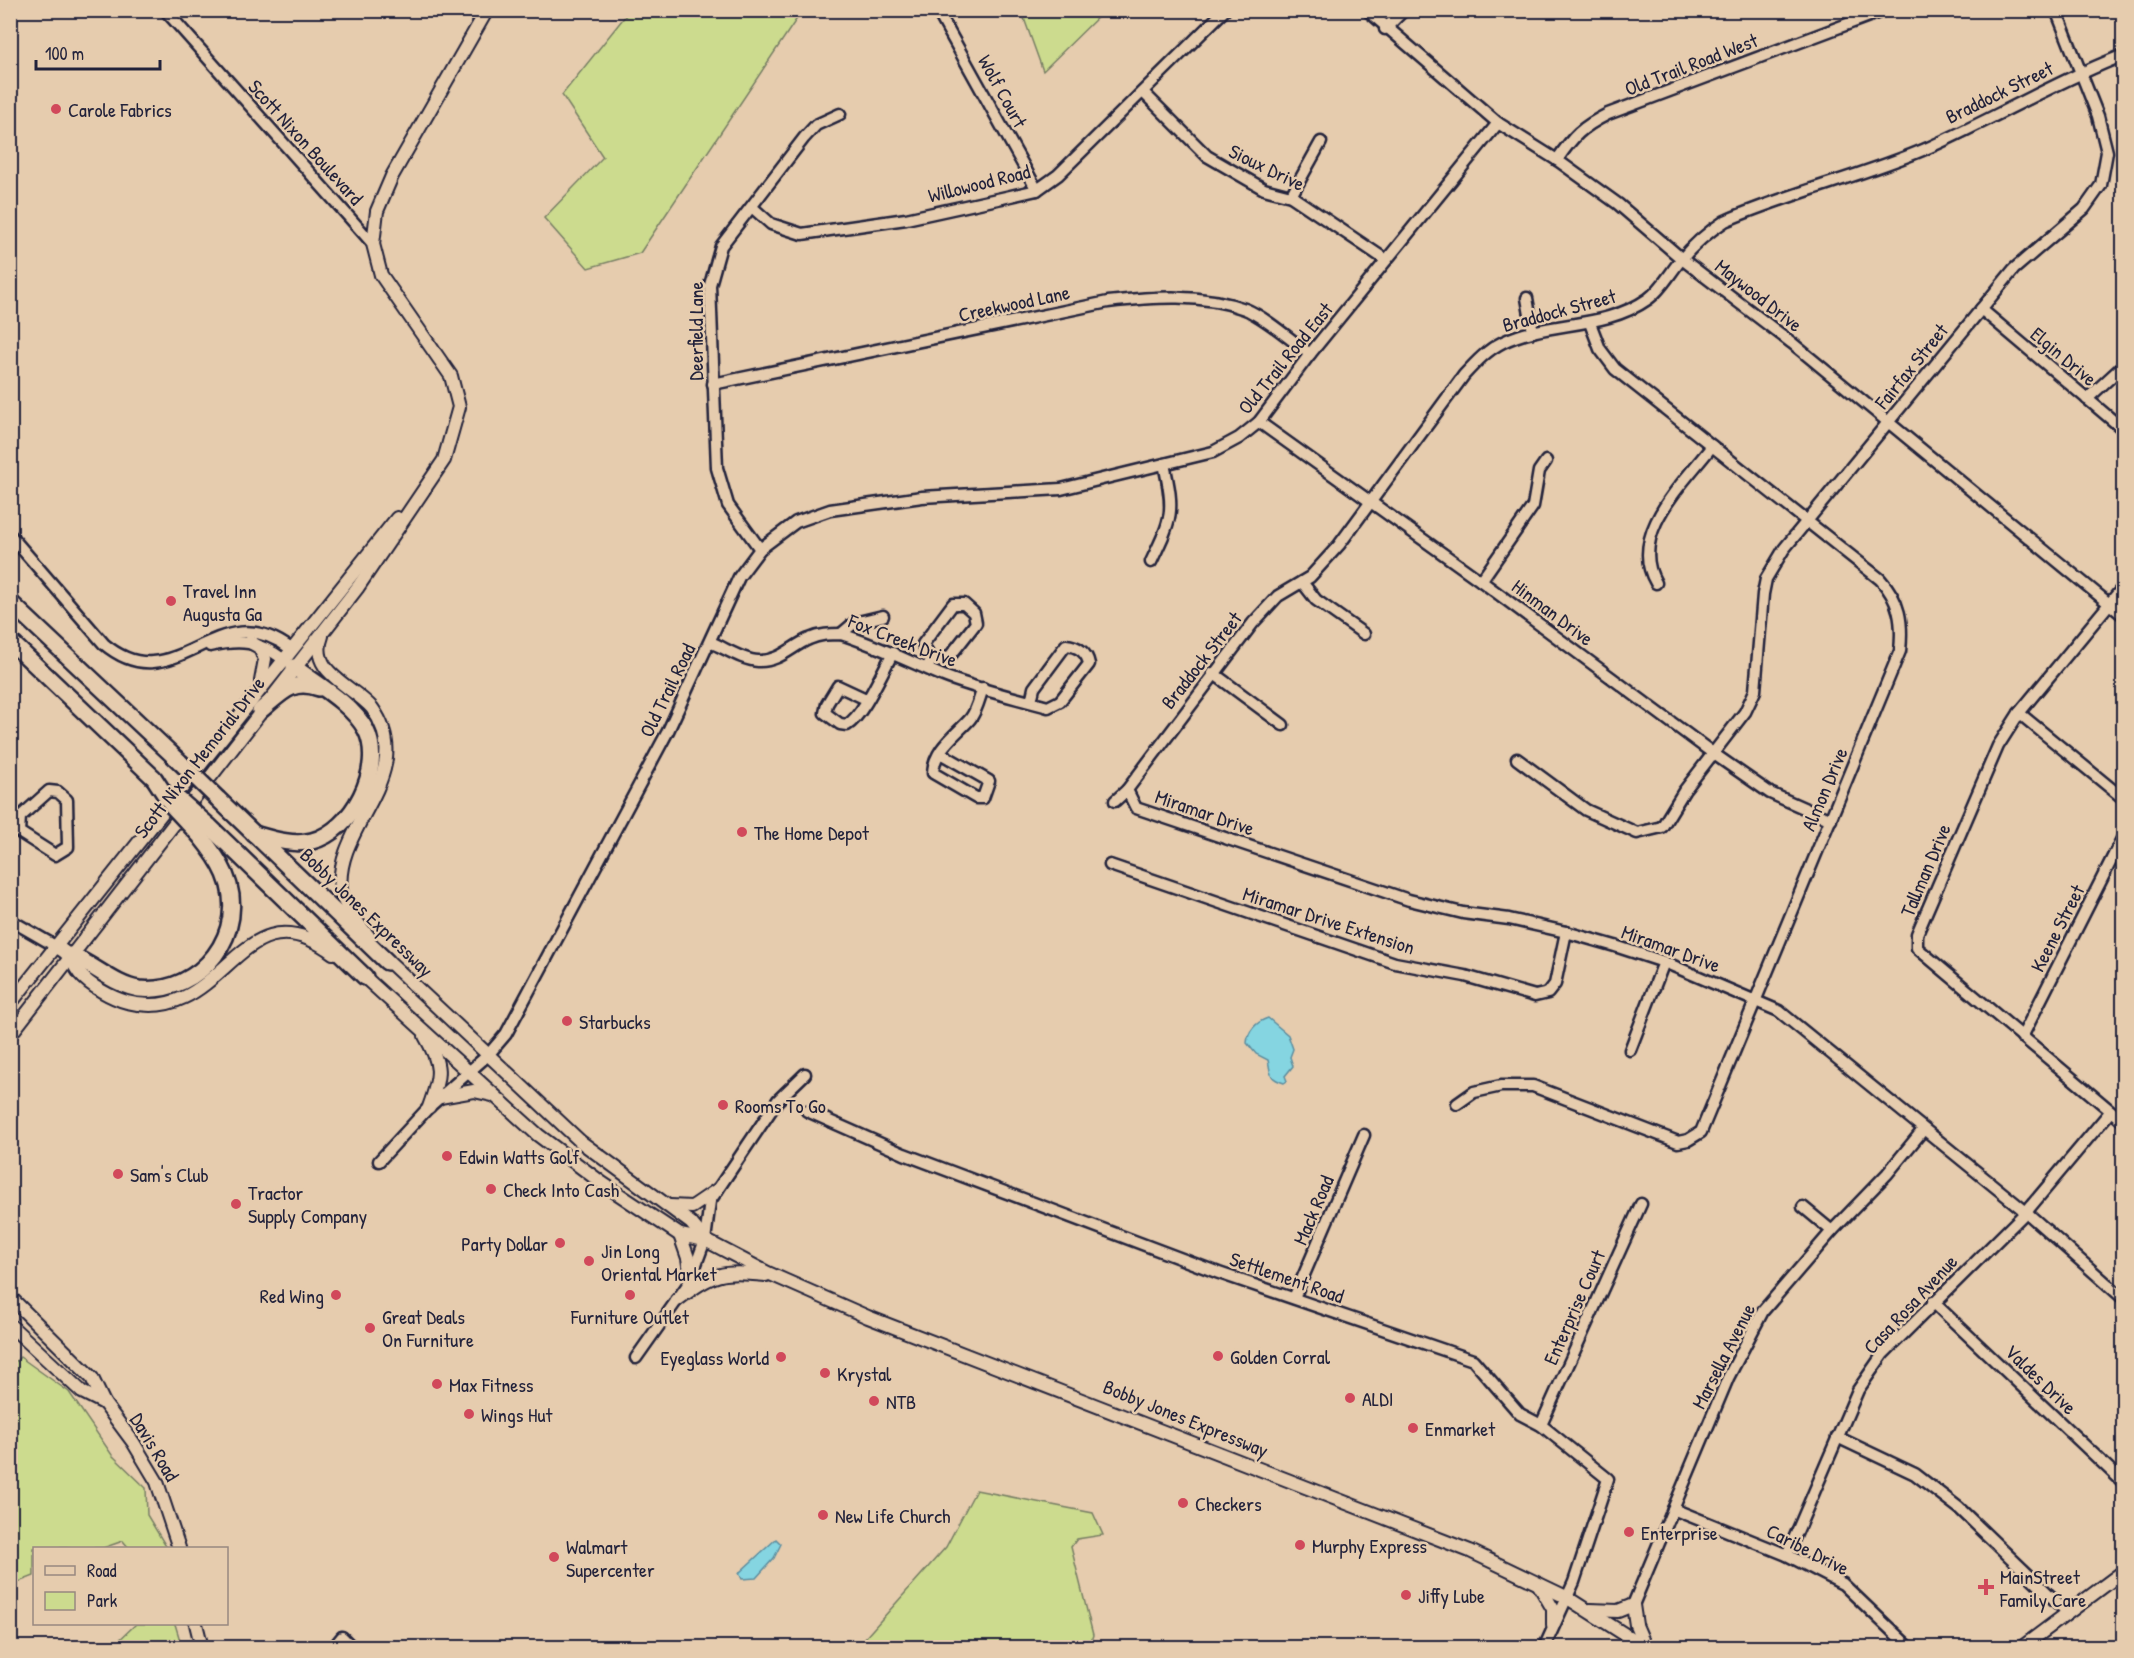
<svg xmlns="http://www.w3.org/2000/svg" width="2134" height="1658" font-family="'Patrick Hand',sans-serif">
  <style>
    .green { fill: #ccdb8e; stroke: #777e64; stroke-width: 1.5 }
    .water { fill: #85d5e1; stroke: #5d8d9f; stroke-width: 1.5 }
    .lines { fill: none; stroke-linecap: round; stroke-linejoin: round }
    .minor-casing { stroke: #22223b; stroke-width: 15 }
    .major-casing { stroke: #22223b; stroke-width: 16 }
    .highway-casing { stroke: #22223b; stroke-width: 20 }
    .minor { stroke: #e6ccae; stroke-width: 10 }
    .major { stroke: #e6ccae; stroke-width: 12 }
    .highway { stroke: #e6ccae; stroke-width: 15 }
    .highway-bridge-casing { stroke: #22223b; stroke-width: 20; stroke-linecap: butt }
    .highway-bridge { stroke: #e6ccae; stroke-width: 15 }
    .poi-dot { fill: #d1495b; stroke: #e6ccae; stroke-width: 2 }
    .labels { text-anchor: middle; dominant-baseline: central; stroke-width: 5; stroke-linejoin: round; paint-order: stroke }
    .street-label { font-size: 20px; fill: #22223b; stroke: #e6ccae }
    .poi-label { font-size: 20px; fill: #22223b; stroke: #e6ccae; text-anchor: start }
  </style>
  <rect width="100%" height="100%" fill="#e6ccae"/>
  <filter id="ink" filterUnits="userSpaceOnUse"><feTurbulence type="fractalNoise" baseFrequency=".0167" numOctaves="2"/><feDisplacementMap in="SourceGraphic" scale="12" xChannelSelector="R" yChannelSelector="G"/><feConvolveMatrix kernelMatrix="1 2 1 2 8 2 1 2 1" color-interpolation-filters="sRGB"/></filter>
  <g filter="url(#ink)">
    <g class="green">
      <path d="M630,10L802,11L640,253L588,268L544,218L603,157L562,95Z"/>
      <path d="M1021,10H1104V11L1043,71Z"/>
      <path d="M20,1357L69,1392L112,1455L146,1488L147,1515L167,1548H129L123,1541L103,1548H34V1576L11,1585L10,1367Z"/>
      <path d="M976,1490L1093,1513L1103,1535L1077,1539L1071,1547L1093,1635L1089,1647H861L865,1638L946,1547Z"/>
      <path d="M136,1624H175L182,1647H112Z"/>
    </g>
    <g class="water">
      <path d="M1268,1018L1288,1035L1293,1049L1290,1057L1293,1066L1285,1076L1287,1081L1284,1083C1268,1078 1271,1073 1268,1060L1256,1054L1247,1043C1248,1031 1256,1022 1268,1018Z"/>
      <path d="M776,1539L781,1544L774,1558L756,1578L742,1579L739,1573Z"/>
    </g>
    <g class="lines">
      <defs>
        <g id="minor">
          <path d="M165,10L373,244"/>
          <path d="M937,10L1037,190"/>
          <path d="M1367,10L1498,123L1557,160L1618,204L1682,259L1792,343L2124,616"/>
          <path d="M1385,29L1404,10"/>
          <path d="M1143,92L1207,156L1264,189L1291,196L1386,260"/>
          <path d="M1557,160C1573,136 1582,127 1608,114L1885,10"/>
          <path d="M1291,196L1321,142"/>
          <path d="M753,208L771,224L802,234L906,219L1002,198L1037,190L1058,175L1225,10"/>
          <path d="M1527,298L1533,332"/>
          <path d="M1981,309L2124,430"/>
          <path d="M713,384L1108,302C1154,297 1201,293 1245,309C1265,317 1292,341 1310,354"/>
          <path d="M2087,399L2124,365"/>
          <path d="M1259,422L1481,581L1714,754L1770,793L1831,820"/>
          <path d="M10,535L104,644C176,704 216,592 291,649"/>
          <path d="M760,549L728,505L717,468L710,285L721,246L804,138L816,125L840,114"/>
          <path d="M1151,562C1172,518 1175,513 1164,464"/>
          <path d="M1481,581L1533,506L1539,471L1546,461"/>
          <path d="M1302,582L1316,600L1364,634"/>
          <path d="M1656,583C1627,534 1684,483 1712,446"/>
          <path d="M2124,586L2019,713L1998,746L1917,934V948L2124,1122"/>
          <path d="M841,634L854,623L883,616"/>
          <path d="M710,642C725,648 742,660 758,661C779,662 792,646 809,639C820,634 830,634 841,634C876,645 908,661 941,675C975,689 1013,697 1048,707L1060,701L1089,664C1087,652 1077,646 1066,645L1034,688L1031,702"/>
          <path d="M210,646C240,639 259,641 283,659"/>
          <path d="M927,668L931,660L923,644L953,604H964L974,613L976,623L947,660L944,662L931,660"/>
          <path d="M1213,673L1283,725"/>
          <path d="M866,699L838,686L827,704L825,713L840,724L847,725C864,715 882,671 893,653"/>
          <path d="M2019,713L2124,799"/>
          <path d="M940,753L989,781L983,798H976L933,773C934,749 956,735 970,719C977,711 979,699 983,688"/>
          <path d="M1517,759L1586,810L1637,833L1662,827L1684,791L1745,712L1755,691L1763,594L1766,579L1784,549L2014,269L2084,209L2101,185L2107,152L2098,116L2056,10"/>
          <path d="M1127,790L1136,808L1409,900L1463,913L1509,919L1566,932L1615,946L1664,962L1779,1011L2026,1212L2124,1299"/>
          <path d="M49,791L58,792L67,800L68,847L55,855L19,832L20,817Z"/>
          <path d="M1115,801L1127,790L1253,623L1278,596L1310,577L1339,545L1464,375C1476,362 1487,350 1503,342C1549,320 1604,330 1648,299C1661,290 1670,273 1680,261C1693,245 1708,232 1725,221C1791,192 1864,176 1930,147C1995,118 2057,81 2124,55"/>
          <path d="M1110,865L1395,963L1465,976L1535,996L1548,993L1555,984L1566,932"/>
          <path d="M10,920L57,947"/>
          <path d="M2022,1037L2124,835"/>
          <path d="M1630,1050L1664,962"/>
          <path d="M1457,1104L1474,1092L1501,1086H1533L1678,1142L1688,1140L1701,1132L1900,651C1903,622 1900,601 1880,579L1615,369L1600,349L1590,323"/>
          <path d="M807,1111L904,1154L1219,1273L1473,1360L1520,1414L1541,1425L1608,1479L1574,1582L1544,1648"/>
          <path d="M379,1161L429,1107L488,1055L506,1034L668,731L739,577L760,549L796,522L830,510L922,497L1061,489L1213,452L1239,438L1259,422L1310,354L1498,123"/>
          <path d="M1803,1207L1832,1231"/>
          <path d="M1294,1298L1364,1135"/>
          <path d="M1933,1302L2124,1483"/>
          <path d="M636,1358L689,1283L705,1240L710,1201L778,1100L805,1074"/>
          <path d="M1541,1425L1641,1204"/>
          <path d="M1837,1437L1915,1474L1959,1508L2067,1612"/>
          <path d="M1673,1509L1787,1555L1843,1584L1910,1648"/>
          <path d="M1787,1555L1858,1390L1883,1354L2026,1212L2110,1112"/>
          <path d="M1633,1605L1728,1378L1763,1311L1832,1231L1887,1174L1923,1130"/>
          <path d="M333,1648L342,1637L353,1648"/>
        </g>
        <g id="major">
          <path d="M322,636C308,672 352,685 372,708C420,775 333,826 341,890C344,908 358,923 369,937"/>
          <path d="M250,642L259,647L265,659L261,681"/>
          <path d="M57,947C73,956 70,961 80,974C90,986 112,998 127,1002C226,1028 238,883 333,953"/>
          <path d="M383,956L581,1142L691,1223L705,1240"/>
          <path d="M359,972L538,1135L602,1183L680,1235L705,1240L768,1273L868,1317L1470,1551L1566,1597L1646,1648"/>
          <path d="M10,1004L397,518"/>
          <path d="M10,1035L358,587L444,460L459,407L451,376L381,275L373,244L377,211L392,176L487,10"/>
          <path d="M425,1036C442,1065 441,1075 429,1107"/>
          <path d="M440,1097L474,1091L492,1095"/>
          <path d="M670,1206L692,1207L717,1190"/>
          <path d="M680,1235L688,1258L691,1278"/>
          <path d="M10,1297L92,1378L104,1403L133,1442L157,1482L179,1548"/>
          <path d="M677,1300C715,1272 720,1271 766,1275"/>
          <path d="M10,1325L82,1392L104,1403"/>
          <path d="M1539,1585L1553,1609V1625"/>
          <path d="M1590,1610L1618,1611L1633,1605L1636,1625L1645,1646"/>
          <path d="M196,1624L202,1648"/>
          <path d="M2021,1648L2124,1571"/>
        </g>
        <g id="highway">
          <path d="M10,602L180,762"/>
          <path d="M10,641L154,778"/>
          <path d="M260,711C281,694 291,678 319,688"/>
          <path d="M218,799L387,962"/>
          <path d="M209,826L365,977"/>
          <path d="M254,834C272,839 293,846 312,841C352,831 385,768 366,730C352,704 318,685 294,667"/>
          <path d="M70,955C93,964 116,986 139,989C201,995 250,932 225,874C219,860 209,847 200,836"/>
        </g>
      </defs>
      <use href="#minor" class="minor-casing"/>
      <use href="#major" class="major-casing"/>
      <use href="#highway" class="highway-casing"/>
      <use href="#minor" class="minor"/>
      <use href="#major" class="major"/>
      <use href="#highway" class="highway"/>
      <defs>
        <g id="highway-bridge">
          <path d="M180,762L218,799"/>
          <path d="M154,778L173,807L200,836"/>
          <path d="M177,798L209,826"/>
        </g>
      </defs>
      <use href="#highway-bridge" class="highway-bridge-casing"/>
      <use href="#highway-bridge" class="highway-bridge"/>
    </g>
  </g>
  <g class="poi-dot">
    <circle cx="56" cy="109" r="6"/>
    <circle cx="171" cy="601" r="6"/>
    <circle cx="742" cy="832" r="6"/>
    <circle cx="567" cy="1021" r="6"/>
    <circle cx="723" cy="1105" r="6"/>
    <circle cx="447" cy="1156" r="6"/>
    <circle cx="118" cy="1174" r="6"/>
    <circle cx="491" cy="1189" r="6"/>
    <circle cx="236" cy="1204" r="6"/>
    <circle cx="560" cy="1243" r="6"/>
    <circle cx="589" cy="1261" r="6"/>
    <circle cx="336" cy="1295" r="6"/>
    <circle cx="630" cy="1295" r="6"/>
    <circle cx="370" cy="1328" r="6"/>
    <circle cx="1218" cy="1356" r="6"/>
    <circle cx="781" cy="1357" r="6"/>
    <circle cx="825" cy="1373" r="6"/>
    <circle cx="437" cy="1384" r="6"/>
    <circle cx="1350" cy="1398" r="6"/>
    <circle cx="874" cy="1401" r="6"/>
    <circle cx="469" cy="1414" r="6"/>
    <circle cx="1413" cy="1428" r="6"/>
    <circle cx="1183" cy="1503" r="6"/>
    <circle cx="823" cy="1515" r="6"/>
    <circle cx="1629" cy="1532" r="6"/>
    <circle cx="1300" cy="1545" r="6"/>
    <circle cx="554" cy="1557" r="6"/>
    <path d="M1983 1578h6v6h6v6h-6v6h-6v-6h-6v-6h6z"/>
    <circle cx="1406" cy="1595" r="6"/>
  </g>
  <g class="labels">
    <g class="street-label">
      <text transform="translate(1691 64) rotate(-21)">Old Trail Road West</text>
      <text transform="translate(1003 91) rotate(61)">Wolf Court</text>
      <text transform="translate(1999 92) rotate(-26)">Braddock Street</text>
      <text transform="translate(306 142) rotate(48)">Scott Nixon Boulevard</text>
      <text transform="translate(1267 167) rotate(26)">Sioux Drive</text>
      <text transform="translate(979 183) rotate(-14)">Willowood Road</text>
      <text transform="translate(1759 295) rotate(38)">Maywood Drive</text>
      <text transform="translate(1014 303) rotate(-12)">Creekwood Lane</text>
      <text transform="translate(1559 310) rotate(-15)">Braddock Street</text>
      <text transform="translate(695 331) rotate(-90)">Deerfield Lane</text>
      <text transform="translate(2064 356) rotate(40)">Elgin Drive</text>
      <text transform="translate(1285 358) rotate(-51)">Old Trail Road East</text>
      <text transform="translate(1911 366) rotate(-51)">Fairfax Street</text>
      <text transform="translate(1553 612) rotate(37)">Hinman Drive</text>
      <text transform="translate(903 640) rotate(21)">Fox Creek Drive</text>
      <text transform="translate(1201 660) rotate(-52)">Braddock Street</text>
      <text transform="translate(667 690) rotate(-64)">Old Trail Road</text>
      <text transform="translate(199 757) rotate(-52)">Scott Nixon Memorial Drive</text>
      <text transform="translate(1824 789) rotate(-67)">Almon Drive</text>
      <text transform="translate(1205 812) rotate(19)">Miramar Drive</text>
      <text transform="translate(1925 870) rotate(-67)">Tallman Drive</text>
      <text transform="translate(367 912) rotate(44)">Bobby Jones Expressway</text>
      <text transform="translate(1329 920) rotate(18)">Miramar Drive Extension</text>
      <text transform="translate(2057 928) rotate(-63)">Keene Street</text>
      <text transform="translate(1671 948) rotate(20)">Miramar Drive</text>
      <text transform="translate(1313 1210) rotate(-67)">Mack Road</text>
      <text transform="translate(1287 1277) rotate(19)">Settlement Road</text>
      <text transform="translate(1910 1304) rotate(-47)">Casa Rosa Avenue</text>
      <text transform="translate(1574 1307) rotate(-66)">Enterprise Court</text>
      <text transform="translate(1723 1356) rotate(-63)">Marsella Avenue</text>
      <text transform="translate(2041 1379) rotate(44)">Valdes Drive</text>
      <text transform="translate(1186 1418) rotate(22)">Bobby Jones Expressway</text>
      <text transform="translate(155 1447) rotate(59)">Davis Road</text>
      <text transform="translate(1808 1549) rotate(27)">Caribe Drive</text>
    </g>
    <g class="poi-label">
      <text x="68" y="109">Carole Fabrics</text>
      <text x="183" y="590">Travel Inn<tspan x="183" dy="23">Augusta Ga</tspan></text>
      <text x="754" y="832">The Home Depot</text>
      <text x="579" y="1021">Starbucks</text>
      <text x="735" y="1105">Rooms To Go</text>
      <text x="459" y="1156">Edwin Watts Golf</text>
      <text x="130" y="1174">Sam's Club</text>
      <text x="503" y="1189">Check Into Cash</text>
      <text x="248" y="1192">Tractor<tspan x="248" dy="23">Supply Company</tspan></text>
      <text x="548" y="1243" text-anchor="end">Party Dollar</text>
      <text x="601" y="1250">Jin Long<tspan x="601" dy="23">Oriental Market</tspan></text>
      <text x="324" y="1295" text-anchor="end">Red Wing</text>
      <text x="382" y="1316">Great Deals<tspan x="382" dy="23">On Furniture</tspan></text>
      <text x="630" y="1316" text-anchor="middle">Furniture Outlet</text>
      <text x="1230" y="1356">Golden Corral</text>
      <text x="769" y="1357" text-anchor="end">Eyeglass World</text>
      <text x="837" y="1373">Krystal</text>
      <text x="449" y="1384">Max Fitness</text>
      <text x="1362" y="1398">ALDI</text>
      <text x="886" y="1401">NTB</text>
      <text x="481" y="1414">Wings Hut</text>
      <text x="1425" y="1428">Enmarket</text>
      <text x="1195" y="1503">Checkers</text>
      <text x="835" y="1515">New Life Church</text>
      <text x="1641" y="1532">Enterprise</text>
      <text x="1312" y="1545">Murphy Express</text>
      <text x="566" y="1546">Walmart<tspan x="566" dy="23">Supercenter</tspan></text>
      <text x="2000" y="1576">MainStreet<tspan x="2000" dy="23">Family Care</tspan></text>
      <text x="1418" y="1595">Jiffy Lube</text>
    </g>
  </g>
  <rect width="2134" height="1658" fill="none" stroke="#e6ccae" stroke-width="36"/>
  <rect x="18" y="18" width="2098" height="1622" fill="none" stroke="#22223b" stroke-width="2" filter="url(#ink)"/>
  <rect x="33" y="1547" width="195" height="78" fill="#e6ccae" stroke="#988880" stroke-width="1.5"/>
  <rect x="45" y="1566" width="30" height="9" fill="#e6ccae" stroke="#988880" stroke-width="1.5"/>
  <text x="87" y="1577" font-size="18" fill="#22223b">Road</text>
  <rect x="45" y="1592" width="30" height="18" fill="#ccdb8e" stroke="#988880" stroke-width="1.5"/>
  <text x="87" y="1607" font-size="18" fill="#22223b">Park</text>
  <path d="M36 60v9h124v-9" fill="none" stroke="#22223b" stroke-width="3"/>
  <text x="45" y="60" font-size="18" fill="#22223b" stroke="#e6ccae" stroke-width="4.5" paint-order="stroke">100 m</text>
</svg>
